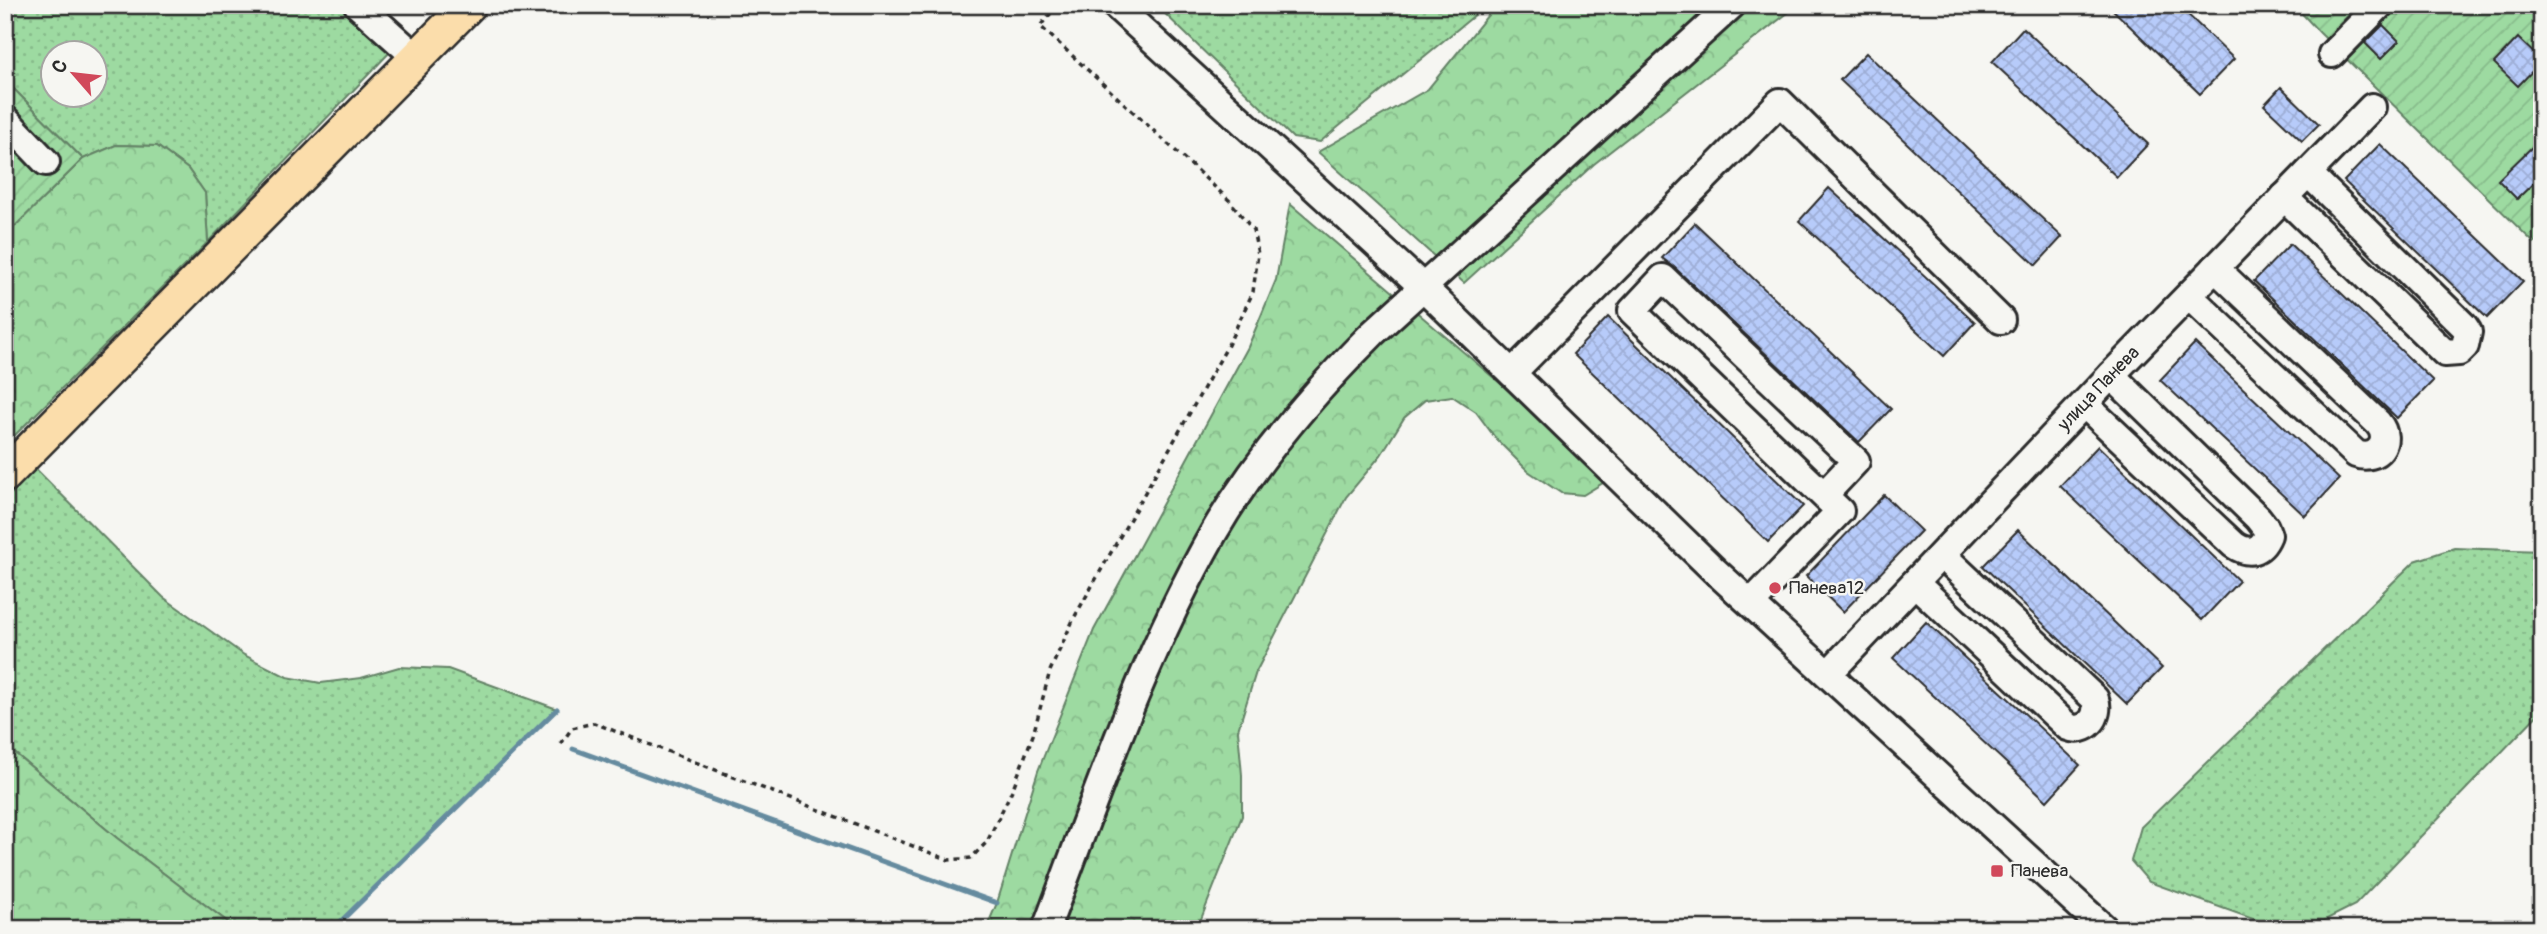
<svg xmlns="http://www.w3.org/2000/svg" width="2547" height="934" font-family="Pangolin,sans-serif">
  <style>
    .grass { fill: url(#grass-dots); stroke: #648266; stroke-width: 2; fill-rule: evenodd }
    .forest { fill: url(#forest-crowns); stroke: #648266; stroke-width: 2 }
    .garden { fill: url(#garden-furrows); stroke: #648266; stroke-width: 2 }
    .lines { fill: none; stroke-linecap: round; stroke-linejoin: round }
    .stream { stroke: #658b9f; stroke-width: 5 }
    .building { fill: url(#building-cross-hatch); stroke: #2b2b2b; stroke-width: 2 }
    .minor-casing { stroke: #2b2b2b; stroke-width: 32 }
    .major-casing { stroke: #2b2b2b; stroke-width: 38 }
    .path { stroke: #2b2b2b; stroke-width: 3.5; stroke-dasharray: 5 5; stroke-linecap: butt }
    .minor { stroke: #f6f6f2; stroke-width: 26 }
    .major { stroke: #fbddab; stroke-width: 33 }
    .poi-dot { fill: #d1495b; stroke: #f6f6f2; stroke-width: 2.5 }
    .labels { text-anchor: middle; dominant-baseline: central; stroke-width: 5; stroke-linejoin: round; paint-order: stroke }
    .street-label { font-size: 19px; fill: #2b2b2b; stroke: #f6f6f2 }
    .poi-label { font-size: 19px; fill: #2b2b2b; stroke: #f6f6f2; text-anchor: start }
  </style>
  <defs>
    <pattern id="grass-dots" width="8" height="8" patternUnits="userSpaceOnUse" patternTransform="scale(1.75)"><rect width="8" height="8" fill="#9ddaa1"/><path d="M2 2h.1M6 6h.1" fill="none" stroke="#87bb8b" stroke-width="1.8" stroke-linecap="round"/></pattern>
    <pattern id="forest-crowns" width="20" height="18" patternUnits="userSpaceOnUse" patternTransform="scale(1.75)"><rect width="20" height="18" fill="#9ddaa1"/><path d="M2 6a3 3 0 1 1 6 0M12 15a3 3 0 1 1 6 0" fill="none" stroke="#87bb8b"/></pattern>
    <pattern id="garden-furrows" width="10" height="10" patternUnits="userSpaceOnUse" patternTransform="scale(1.75)"><rect width="10" height="10" fill="#9ddaa1"/><path d="M-1 1l2-2M0 10L10 0M9 11l2-2" fill="none" stroke="#87bb8b"/></pattern>
    <pattern id="building-cross-hatch" width="8" height="8" patternUnits="userSpaceOnUse" patternTransform="scale(1.75)"><rect width="8" height="8" fill="#b7cbfa"/><path d="M0 0l8 8M0 8l8-8" fill="none" stroke="#9eaed6"/></pattern>
  </defs>
  <rect width="100%" height="100%" fill="#f6f6f2"/>
  <filter id="ink" filterUnits="userSpaceOnUse"><feTurbulence type="fractalNoise" baseFrequency=".0143" numOctaves="2"/><feDisplacementMap in="SourceGraphic" scale="14" xChannelSelector="R" yChannelSelector="G"/><feConvolveMatrix kernelMatrix="1 2 1 2 8 2 1 2 1" color-interpolation-filters="sRGB"/></filter>
  <g filter="url(#ink)">
    <g class="grass">
      <path d="M5,5H341L391,51L208,242L205,193L188,169L157,146L116,145L83,159L5,80ZM52,52H94V94H52Z"/>
      <path d="M1156,5H1487L1320,142L1293,138Z"/>
      <path d="M36,469L163,597L244,655L287,677L321,683L361,678L399,667L448,669L557,709L333,929H237L117,838L5,745V500Z"/>
      <path d="M2454,548L2542,551V710L2355,905L2307,929H2281L2149,882L2131,861L2141,827L2415,561Z"/>
    </g>
    <g class="forest">
      <path d="M1496,5H1798L1594,164L1464,283L1318,152L1428,89Z"/>
      <path d="M116,145L157,146L188,169L205,193L208,242L5,445V236L83,159Z"/>
      <path d="M1290,204L1611,478L1583,495L1561,493L1528,471L1497,440L1476,412L1452,396L1425,400L1404,418L1381,455L1346,497L1256,672L1238,730L1242,775V816L1197,929H986L997,903L1038,771L1094,630L1248,347L1276,280Z"/>
      <path d="M5,745L117,838L237,929H5Z"/>
    </g>
    <g class="garden">
      <path d="M2294,5H2542V236L2534,243L2320,33Z"/>
      <path d="M5,80L83,159L5,236Z"/>
    </g>
    <g class="lines">
      <g class="stream">
        <path d="M573,749L997,903"/>
        <path d="M333,929L557,709"/>
      </g>
    </g>
    <g class="building">
      <path d="M2108,5H2178L2234,59L2200,94Z"/>
      <path d="M2383,25L2399,41L2381,59L2365,43Z"/>
      <path d="M2023,28L2148,144L2117,177L1992,62Z"/>
      <path d="M2518,38L2542,61L2518,86L2494,63Z"/>
      <path d="M1866,53L2062,237L2036,265L1840,80Z"/>
      <path d="M2281,87L2319,124L2302,141L2264,105Z"/>
      <path d="M2380,144L2523,281L2487,318L2344,181Z"/>
      <path d="M2534,145L2542,152V175L2517,199L2498,180Z"/>
      <path d="M1829,188L1975,322L1944,356L1799,221Z"/>
      <path d="M1695,223L1891,409L1859,442L1674,267L1662,258Z"/>
      <path d="M2290,244L2433,381L2397,418L2254,281Z"/>
      <path d="M1608,317L1803,506L1768,542L1573,354Z"/>
      <path d="M2195,343L2339,479L2305,516L2160,380Z"/>
      <path d="M2098,446L2239,581L2202,620L2060,486Z"/>
      <path d="M1884,495L1921,531L1843,612L1806,576Z"/>
      <path d="M2018,530L2162,668L2127,704L1983,566Z"/>
      <path d="M1926,622L2080,765L2047,801L1893,658Z"/>
    </g>
    <g class="lines">
      <defs>
        <g id="minor">
          <path d="M358,5L417,58"/>
          <path d="M1115,5L1423,287L1714,570L2105,929"/>
          <path d="M2332,54L2380,5"/>
          <path d="M5,119L46,162"/>
          <path d="M2284,197L2445,353L2459,352L2465,346L2468,332L2464,326L2308,173"/>
          <path d="M2189,296L2356,454C2377,462 2393,441 2378,423L2215,268"/>
          <path d="M1512,373L1780,102L2001,320"/>
          <path d="M2084,404L2234,545C2249,555 2261,552 2268,535L2265,527L2258,518L2111,375"/>
          <path d="M1915,583L2068,727C2086,734 2101,717 2095,699L1942,555"/>
          <path d="M1751,603L1840,511L1632,311L1663,278L1856,461L1824,495"/>
          <path id="s1" d="M1829,673L2111,375L2372,107"/>
          <path d="M1046,929C1097,794 1143,657 1214,532C1257,458 1313,393 1373,333L1732,5"/>
        </g>
        <path id="major" d="M5,475L469,5"/>
      </defs>
      <use href="#minor" class="minor-casing"/>
      <use href="#major" class="major-casing"/>
      <path class="path" d="M561,744L572,728L594,723L949,860L971,858L987,842L1013,788L1033,735L1050,671L1074,618L1227,347L1253,292L1258,254L1253,230L1230,201L1040,26L1058,5"/>
      <use href="#minor" class="minor"/>
      <use href="#major" class="major"/>
    </g>
  </g>
  <g class="poi-dot">
    <circle cx="1775" cy="588" r="7"/>
    <rect x="1990" y="864" width="14" height="14" rx="3.5"/>
  </g>
  <g class="labels">
    <g class="street-label">
      <text stroke="none"><textPath href="#s1" startOffset="392">улица Панева</textPath></text>
    </g>
    <g class="poi-label">
      <text x="1789" y="588">Панева12</text>
      <text x="2011" y="871">Панева</text>
    </g>
  </g>
  <rect width="2547" height="934" fill="none" stroke="#f6f6f2" stroke-width="28"/>
  <rect x="14" y="14" width="2519" height="906" fill="none" stroke="#2b2b2b" stroke-width="2.5" filter="url(#ink)"/>
  <g transform="translate(74 74) rotate(298)"><circle r="33" fill="#f6f6f2" stroke="#a5a5a2" stroke-width="2"/>
  <path d="M0-5L12 26L0 18L-12 26Z" fill="#d1495b"/>
  <text y="-10" font-size="19" font-weight="bold" text-anchor="middle" fill="#2b2b2b">С</text>
  </g>
</svg>
